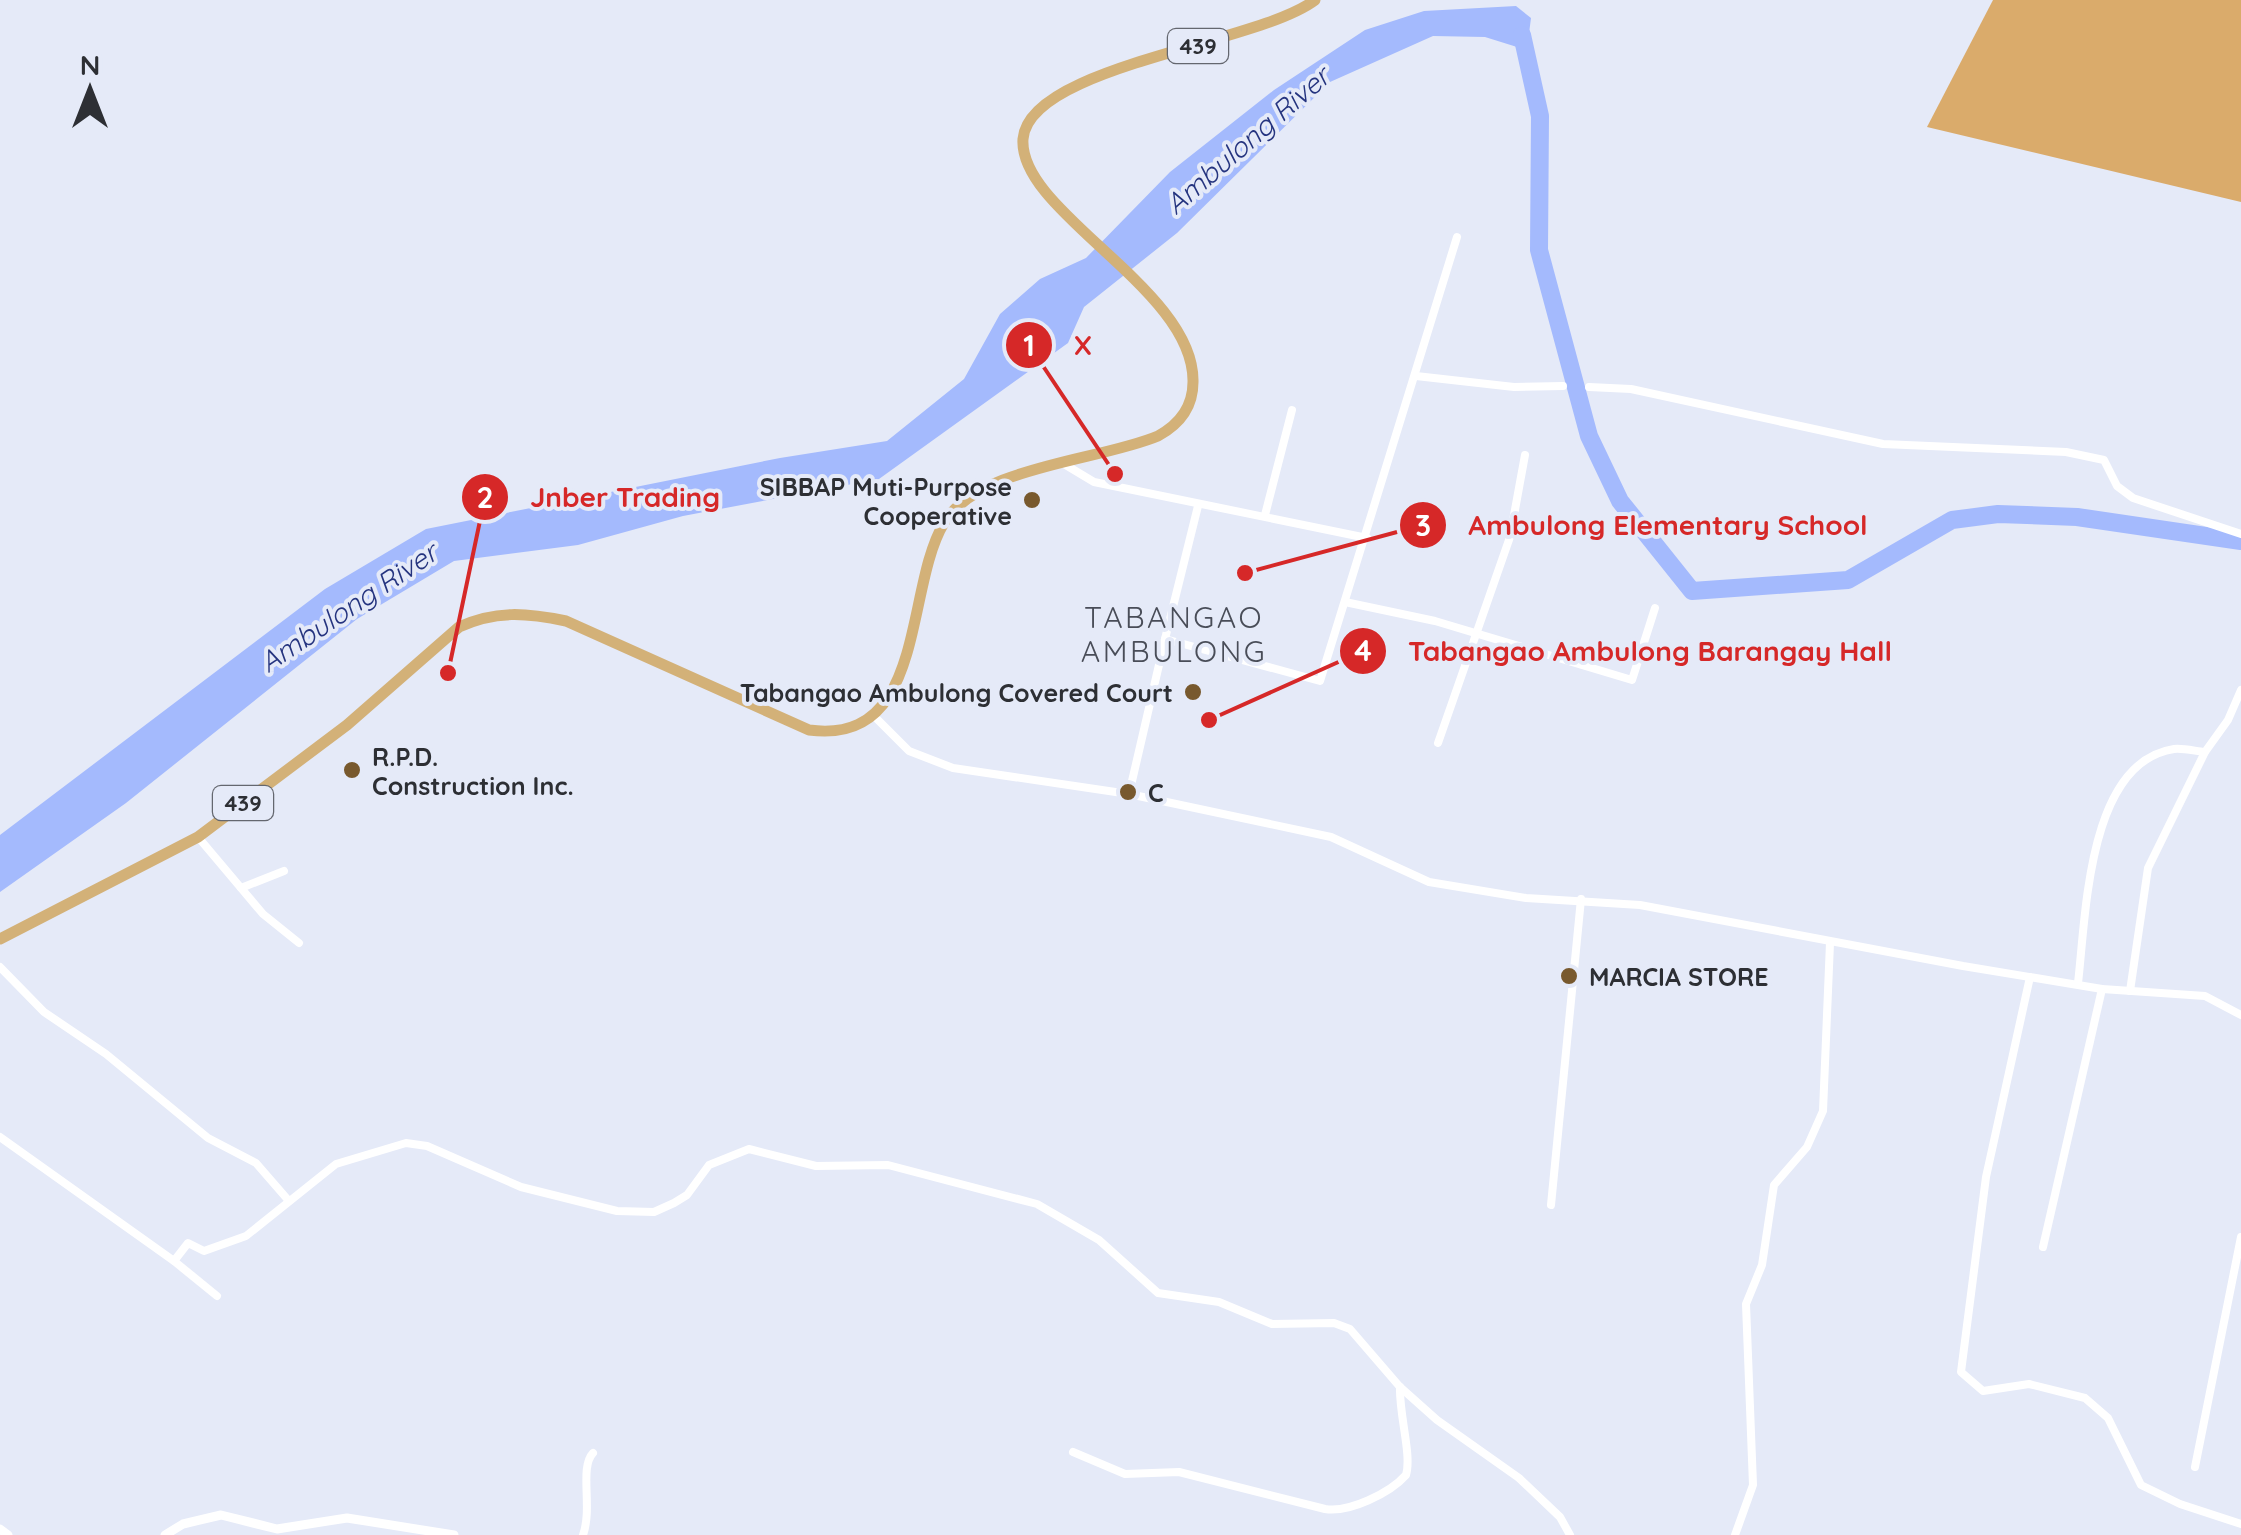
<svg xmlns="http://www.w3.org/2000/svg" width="2241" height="1535" font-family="Quicksand,sans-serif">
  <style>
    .forest { fill: #daab6b }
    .water { fill: #a4bafd }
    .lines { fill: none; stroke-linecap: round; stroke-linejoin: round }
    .river { stroke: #a4bafd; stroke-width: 18 }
    .minor { stroke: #fff; stroke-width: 8 }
    .tertiary { stroke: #fff; stroke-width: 9 }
    .primary { stroke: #d3b178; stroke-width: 11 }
    .poi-dot { fill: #78592e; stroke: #e5eaf8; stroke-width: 4 }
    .labels { text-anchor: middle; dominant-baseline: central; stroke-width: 8; stroke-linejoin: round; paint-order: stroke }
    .shield { fill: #e5eaf8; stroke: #64676f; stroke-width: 2.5 }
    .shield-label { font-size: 22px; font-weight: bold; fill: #2d2f34 }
    .poi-label { font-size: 25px; font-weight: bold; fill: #2d2f34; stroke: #e5eaf8; text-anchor: start }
    .water-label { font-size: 28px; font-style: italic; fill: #25347f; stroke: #e5eaf8 }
    .quarter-label { font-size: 30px; letter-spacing: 2.5px; fill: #494d58; stroke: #e5eaf8 }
    .leader { fill: none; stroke: #d62828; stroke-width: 4 }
    .callout-dot { fill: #d62828; stroke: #e5eaf8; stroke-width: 4 }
    .mark-label { font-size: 30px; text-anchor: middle; font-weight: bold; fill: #fff }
    .callout-label { font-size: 28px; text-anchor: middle; font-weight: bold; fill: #d62828; stroke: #e5eaf8; stroke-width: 8; stroke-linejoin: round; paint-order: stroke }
  </style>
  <rect width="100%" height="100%" fill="#e5eaf8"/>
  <path class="forest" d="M1993,0H2241V202L1927,127Z"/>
  <path class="water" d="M1516,6L1531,18L1526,57L1517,47L1485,37L1433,36L1330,82L1177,233L1084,307L1068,343L879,479L683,516L578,545L454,561L357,619L126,803L0,892V835L325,589L426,529L780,458L887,441L964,379L1000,314L1040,279L1086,258L1170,172L1274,90L1365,30L1424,11Z"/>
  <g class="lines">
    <path class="river" d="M1522,35L1540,116L1539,250L1589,436L1620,501L1692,591L1848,580L1952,520L1998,514L2077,517L2241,541"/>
    <g class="minor">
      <path d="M1416,376L1514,387L1563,386"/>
      <path d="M1589,387L1631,389L1883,444L2066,452L2104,460L2117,486L2133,498L2241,534"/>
      <path d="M1064,464L1094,482L1367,538"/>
      <path d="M1265,515L1292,410"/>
      <path d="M1345,602L1435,621L1632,680L1655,608"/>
      <path d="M1165,639L1198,506"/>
      <path d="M872,714L909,751L953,768L1129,794L1331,837L1429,882L1526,898L1640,905L1963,966L2102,989L2205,996L2241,1015"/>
      <path d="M1438,743L1510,537L1525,455"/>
      <path d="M1129,794L1165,639L1320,681L1457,237"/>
      <path d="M198,837L241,888L284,871"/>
      <path d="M241,888L263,914L299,943"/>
      <path d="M0,967L44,1012L106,1054L208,1138L256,1163L289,1201"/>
      <path d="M2030,977L1986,1177L1961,1372L1983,1391L2029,1384L2085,1398L2108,1418L2141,1485L2180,1504L2241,1524"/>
      <path d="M2078,983C2086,917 2087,762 2174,749C2183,748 2195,751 2205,752L2228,720L2241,690"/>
      <path d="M2130,991L2148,868L2205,752"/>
      <path d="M0,1137L174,1261L188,1243L204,1251L246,1236L336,1164L406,1143L427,1146L521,1187L617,1211L654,1212L674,1203L687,1195L709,1165L749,1149L816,1166L888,1165L1037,1204L1099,1240L1158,1293L1219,1302L1272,1324L1334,1323L1350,1329L1400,1387L1437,1420L1519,1478L1560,1517L1570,1535"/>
      <path d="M1551,1205L1581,899"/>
      <path d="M2043,1247L2102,989"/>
      <path d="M174,1261L217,1296"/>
      <path d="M1073,1452L1125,1474L1179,1472L1325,1509C1349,1513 1390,1493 1406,1475C1412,1455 1399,1415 1400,1387"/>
      <path d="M2195,1467L2241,1237"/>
      <path d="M583,1535C593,1507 579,1468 593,1453"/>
      <path d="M1735,1535L1753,1485L1746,1304L1762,1265L1774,1185L1807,1147L1823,1111L1830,943"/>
    </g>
    <g class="tertiary">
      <path d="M0,1529L8,1535"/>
      <path d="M165,1535L183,1524L221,1515L277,1529L347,1518L454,1535"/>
    </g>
    <path class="primary" d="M0,939L198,837L347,725L459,627C496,610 527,613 566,621L809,730C927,746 904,589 944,523C978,466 1099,461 1158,436C1180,424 1193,407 1193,382C1195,289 1018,212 1023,139C1029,66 1257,44 1315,0"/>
  </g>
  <g class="poi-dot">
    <circle cx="1032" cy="500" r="10"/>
    <circle cx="1193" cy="692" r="10"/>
    <circle cx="352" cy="770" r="10"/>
    <circle cx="1128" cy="792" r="10"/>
    <circle cx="1569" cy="976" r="10"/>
  </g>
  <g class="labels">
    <g class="shield">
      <rect x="1168" y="29" width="60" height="34" rx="8"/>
      <rect x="213" y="786" width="60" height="34" rx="8"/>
    </g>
    <g class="shield-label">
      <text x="1198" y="46">439</text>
      <text x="243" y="803">439</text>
    </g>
    <g class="poi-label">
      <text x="1012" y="486" text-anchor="end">SIBBAP Muti-Purpose<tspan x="1012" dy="29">Cooperative</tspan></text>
      <text x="1173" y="692" text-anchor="end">Tabangao Ambulong Covered Court</text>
      <text x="372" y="756">R.P.D.<tspan x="372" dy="29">Construction Inc.</tspan></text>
      <text x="1148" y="792">C</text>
      <text x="1589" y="976">MARCIA STORE</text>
    </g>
    <g class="water-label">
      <text transform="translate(1247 140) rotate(-41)">Ambulong River</text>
      <text transform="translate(348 607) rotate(-34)">Ambulong River</text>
    </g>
    <g class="quarter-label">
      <text x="1174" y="617">TABANGAO<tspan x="1174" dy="34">AMBULONG</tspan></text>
    </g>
  </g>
  <path class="leader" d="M1115 474L1029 345M448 673L485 497M1245 573L1423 525M1209 720L1363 651"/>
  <g class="callout-dot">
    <circle cx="1115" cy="474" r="10"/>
    <circle cx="448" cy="673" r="10"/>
    <circle cx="1245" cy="573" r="10"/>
    <circle cx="1209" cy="720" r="10"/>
    <circle cx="1029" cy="345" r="25"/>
    <circle cx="485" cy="497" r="25"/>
    <circle cx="1423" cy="525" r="25"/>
    <circle cx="1363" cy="651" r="25"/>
  </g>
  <g class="mark-label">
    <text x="1029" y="356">1</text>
    <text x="485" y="508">2</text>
    <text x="1423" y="536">3</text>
    <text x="1363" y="661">4</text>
  </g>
  <g class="callout-label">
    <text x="1083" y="355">X</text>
    <text x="625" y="507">Jnber Trading</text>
    <text x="1668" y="535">Ambulong Elementary School</text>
    <text x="1650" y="661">Tabangao Ambulong Barangay Hall</text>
  </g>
  <g transform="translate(90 90)" stroke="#e5eaf8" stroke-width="8" paint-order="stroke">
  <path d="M0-8L18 38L0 25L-18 38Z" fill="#2d2f34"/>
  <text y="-15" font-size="28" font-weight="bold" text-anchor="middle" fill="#2d2f34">N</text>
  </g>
</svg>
